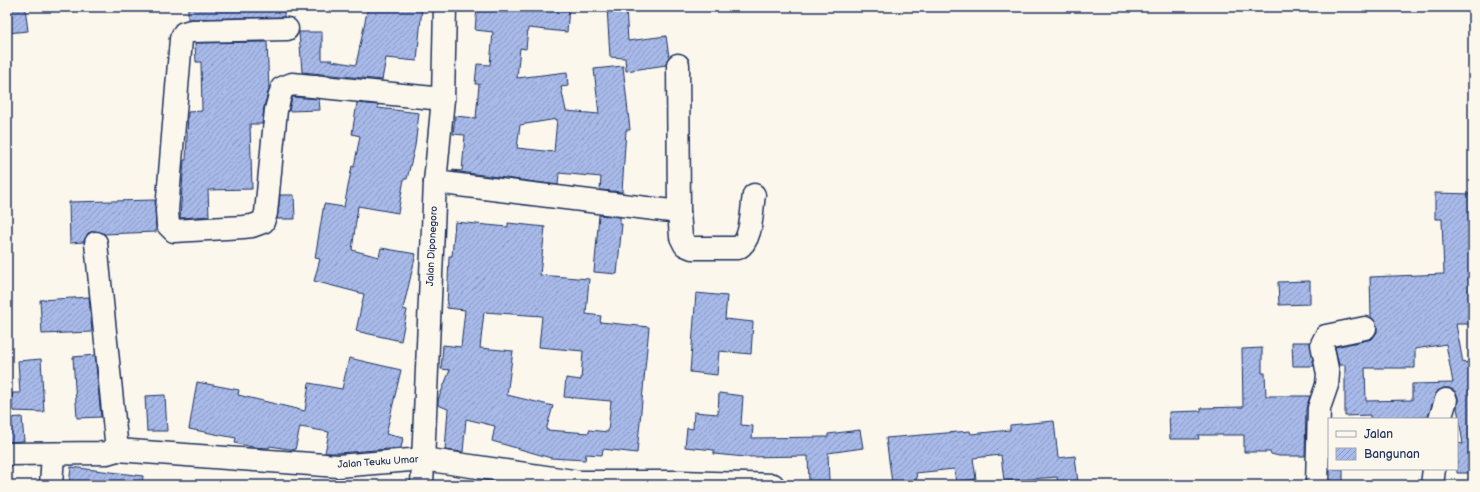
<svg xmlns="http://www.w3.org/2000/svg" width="1480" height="492" font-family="'Balsamiq Sans',sans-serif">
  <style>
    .building { fill: url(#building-hatch); stroke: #1b2f5e; fill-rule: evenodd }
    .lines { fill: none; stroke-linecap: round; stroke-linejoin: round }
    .minor-casing { stroke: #1b2f5e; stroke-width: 25 }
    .minor { stroke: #fbf7ec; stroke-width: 22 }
    .labels { text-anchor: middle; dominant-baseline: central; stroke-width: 4; stroke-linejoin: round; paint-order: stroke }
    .street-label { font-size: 10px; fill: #1b2f5e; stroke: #fbf7ec }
  </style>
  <defs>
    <pattern id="building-hatch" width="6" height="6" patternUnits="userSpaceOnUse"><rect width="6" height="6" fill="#a8bae9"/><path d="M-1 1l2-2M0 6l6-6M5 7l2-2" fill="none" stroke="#8898c0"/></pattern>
  </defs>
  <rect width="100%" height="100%" fill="#fbf7ec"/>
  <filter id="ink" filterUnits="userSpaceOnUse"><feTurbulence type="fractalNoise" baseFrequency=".025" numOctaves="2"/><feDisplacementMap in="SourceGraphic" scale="8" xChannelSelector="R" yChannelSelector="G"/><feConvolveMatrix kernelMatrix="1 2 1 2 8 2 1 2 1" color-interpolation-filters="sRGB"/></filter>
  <g filter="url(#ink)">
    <g class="building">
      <path d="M7,7H25L28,31L7,33Z"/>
      <path d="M188,7H284V17L188,19Z"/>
      <path d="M368,7H422L417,61L386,58L382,80L302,72L299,32H322V60H332V61L356,65Z"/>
      <path d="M477,7L532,9V7H569L567,32L528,28L526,49L520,48L517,78L567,72L568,86L561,87L566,111L599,114L594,69L623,66L630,130H626L622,192L600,190L601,177L559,173L558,185L452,171V170L462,171L465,135L453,134L455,116L476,118L479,84H475L477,64L490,65L493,32L475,30ZM557,119L554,152L517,148L520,125Z"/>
      <path d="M607,7H626L628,41L666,36L669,57L666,65L626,71L625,58L610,57Z"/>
      <path d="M267,42L269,89L264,107L262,124H250L252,189L208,190L209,216L180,218L184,160H186L188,112L202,111L201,62H196L195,43Z"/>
      <path d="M292,97L319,99L320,110L289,111Z"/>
      <path d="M357,103L378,105V108L419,113L415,146L407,179H404L398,213L358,206L352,250L379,257L381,248L416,254L403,309L407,310L401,341L356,331L364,294L314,281L320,259L315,258L324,204L344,207L352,166L354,167L360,136L352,134Z"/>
      <path d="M1435,193L1473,194V324H1456L1463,363L1473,361V473H1457V443L1463,444L1457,407L1458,398L1455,391L1449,388H1444L1437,391L1428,417L1370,419V415L1345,416V365H1339L1335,347L1368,340L1373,338L1377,332V325L1371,317L1370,277L1444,274L1442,219H1435ZM1446,344L1453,383L1412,384V400L1366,401L1365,368H1415V349Z"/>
      <path d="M280,195H294L295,219H277Z"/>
      <path d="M155,200L156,232L104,234L94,231L88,233L84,242L70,243L69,202Z"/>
      <path d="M599,215L620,217V224H622L617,274L594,272Z"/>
      <path d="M455,222L508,227V223L545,227L540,275L589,279L586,314L601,316L600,322L649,327L637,453L603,449L602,455L586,454L585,460L551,458L492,441L495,426L466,419L463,452L445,450L448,409L438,405V400L450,370L441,369L443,345L461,347L465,310L447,308L449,256H452ZM484,312L542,316L539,347L583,351L581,380L566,378L564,397L611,401L608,432L589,430V433L546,430L553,406L507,395L513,351L480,348Z"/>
      <path d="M1310,281V304L1279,305L1278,282Z"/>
      <path d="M696,293L727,296L725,319L753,322L751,354L719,351L717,375L690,372Z"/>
      <path d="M89,297L92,332L42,334L40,300Z"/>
      <path d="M1292,342H1310L1314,366H1293Z"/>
      <path d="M1262,348V373H1265L1266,396H1310L1306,408L1305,456H1279L1271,454L1270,452H1244V435H1198L1199,439H1170L1169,412L1201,411V408L1243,407L1242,349Z"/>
      <path d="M95,355L101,417L77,418L73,357Z"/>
      <path d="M349,358L401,370L386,434L403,438L401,448L338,453H325L329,432L300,427L295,450L270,446L269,448L252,447L235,443L236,438L189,429L197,382L239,390L238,395L305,411L309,383L342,389Z"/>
      <path d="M41,359L44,412L12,411V393H20L18,361Z"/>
      <path d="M719,393L743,396L741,425L753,426L752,438L828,437V434L860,430L863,448L828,453L829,481H809L808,456L745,457L714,454V450L685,447L687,428L693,429L694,412L718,414Z"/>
      <path d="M165,395L167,431H147L145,396Z"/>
      <path d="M22,417L24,441L7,442V418Z"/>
      <path d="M1054,421L1058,458L1075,456L1078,483L1058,485L1057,477L1004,481L1001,455L973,458L976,479L956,482L954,469L916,473L917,479L892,483L886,438L970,431L971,434L1010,430V425Z"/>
      <path d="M71,467L143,476L142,485H69Z"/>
      <rect x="1330" y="469" width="13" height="14"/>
    </g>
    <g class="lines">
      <defs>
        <g id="minor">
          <path d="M287,29L191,31L184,33L181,39L167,210L168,225L174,231L243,227L252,226L263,222L266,213L276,110L282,88L292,84L443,99"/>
          <path d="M678,65L679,212L681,237L685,245L692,248H738C753,240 751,211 754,195"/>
          <path d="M435,182L679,212"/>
          <path d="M96,243L117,450"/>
          <path d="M1440,419L1446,400"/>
          <path d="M7,454L107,453L117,450L338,466L423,459L580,482H681L773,485"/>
          <path d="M51,485L53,454"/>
          <path d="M422,485L435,182L443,99L445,7"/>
          <path d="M1317,485L1319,408L1327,385L1328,374L1322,344L1326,336L1365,328"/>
          <path d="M1432,485L1434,469"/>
        </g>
      </defs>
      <use href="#minor" class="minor-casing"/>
      <use href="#minor" class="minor"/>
    </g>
  </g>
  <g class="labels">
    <g class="street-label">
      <text transform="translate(432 246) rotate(-87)">Jalan Diponegoro</text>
      <text transform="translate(378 462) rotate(-4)">Jalan Teuku Umar</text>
    </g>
  </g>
  <rect width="1480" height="492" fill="none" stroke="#fbf7ec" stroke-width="24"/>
  <rect x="12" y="12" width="1456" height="468" fill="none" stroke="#1b2f5e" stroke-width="1.5" filter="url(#ink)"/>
  <rect x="1328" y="418" width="130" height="52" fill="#fbf7ec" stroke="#a1a7b3"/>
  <rect x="1336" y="431" width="20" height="6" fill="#fbf7ec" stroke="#a1a7b3"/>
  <text x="1364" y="438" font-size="12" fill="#1b2f5e">Jalan</text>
  <rect x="1336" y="448" width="20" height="12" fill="url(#building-hatch)" stroke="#a1a7b3"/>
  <text x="1364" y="458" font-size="12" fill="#1b2f5e">Bangunan</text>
</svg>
